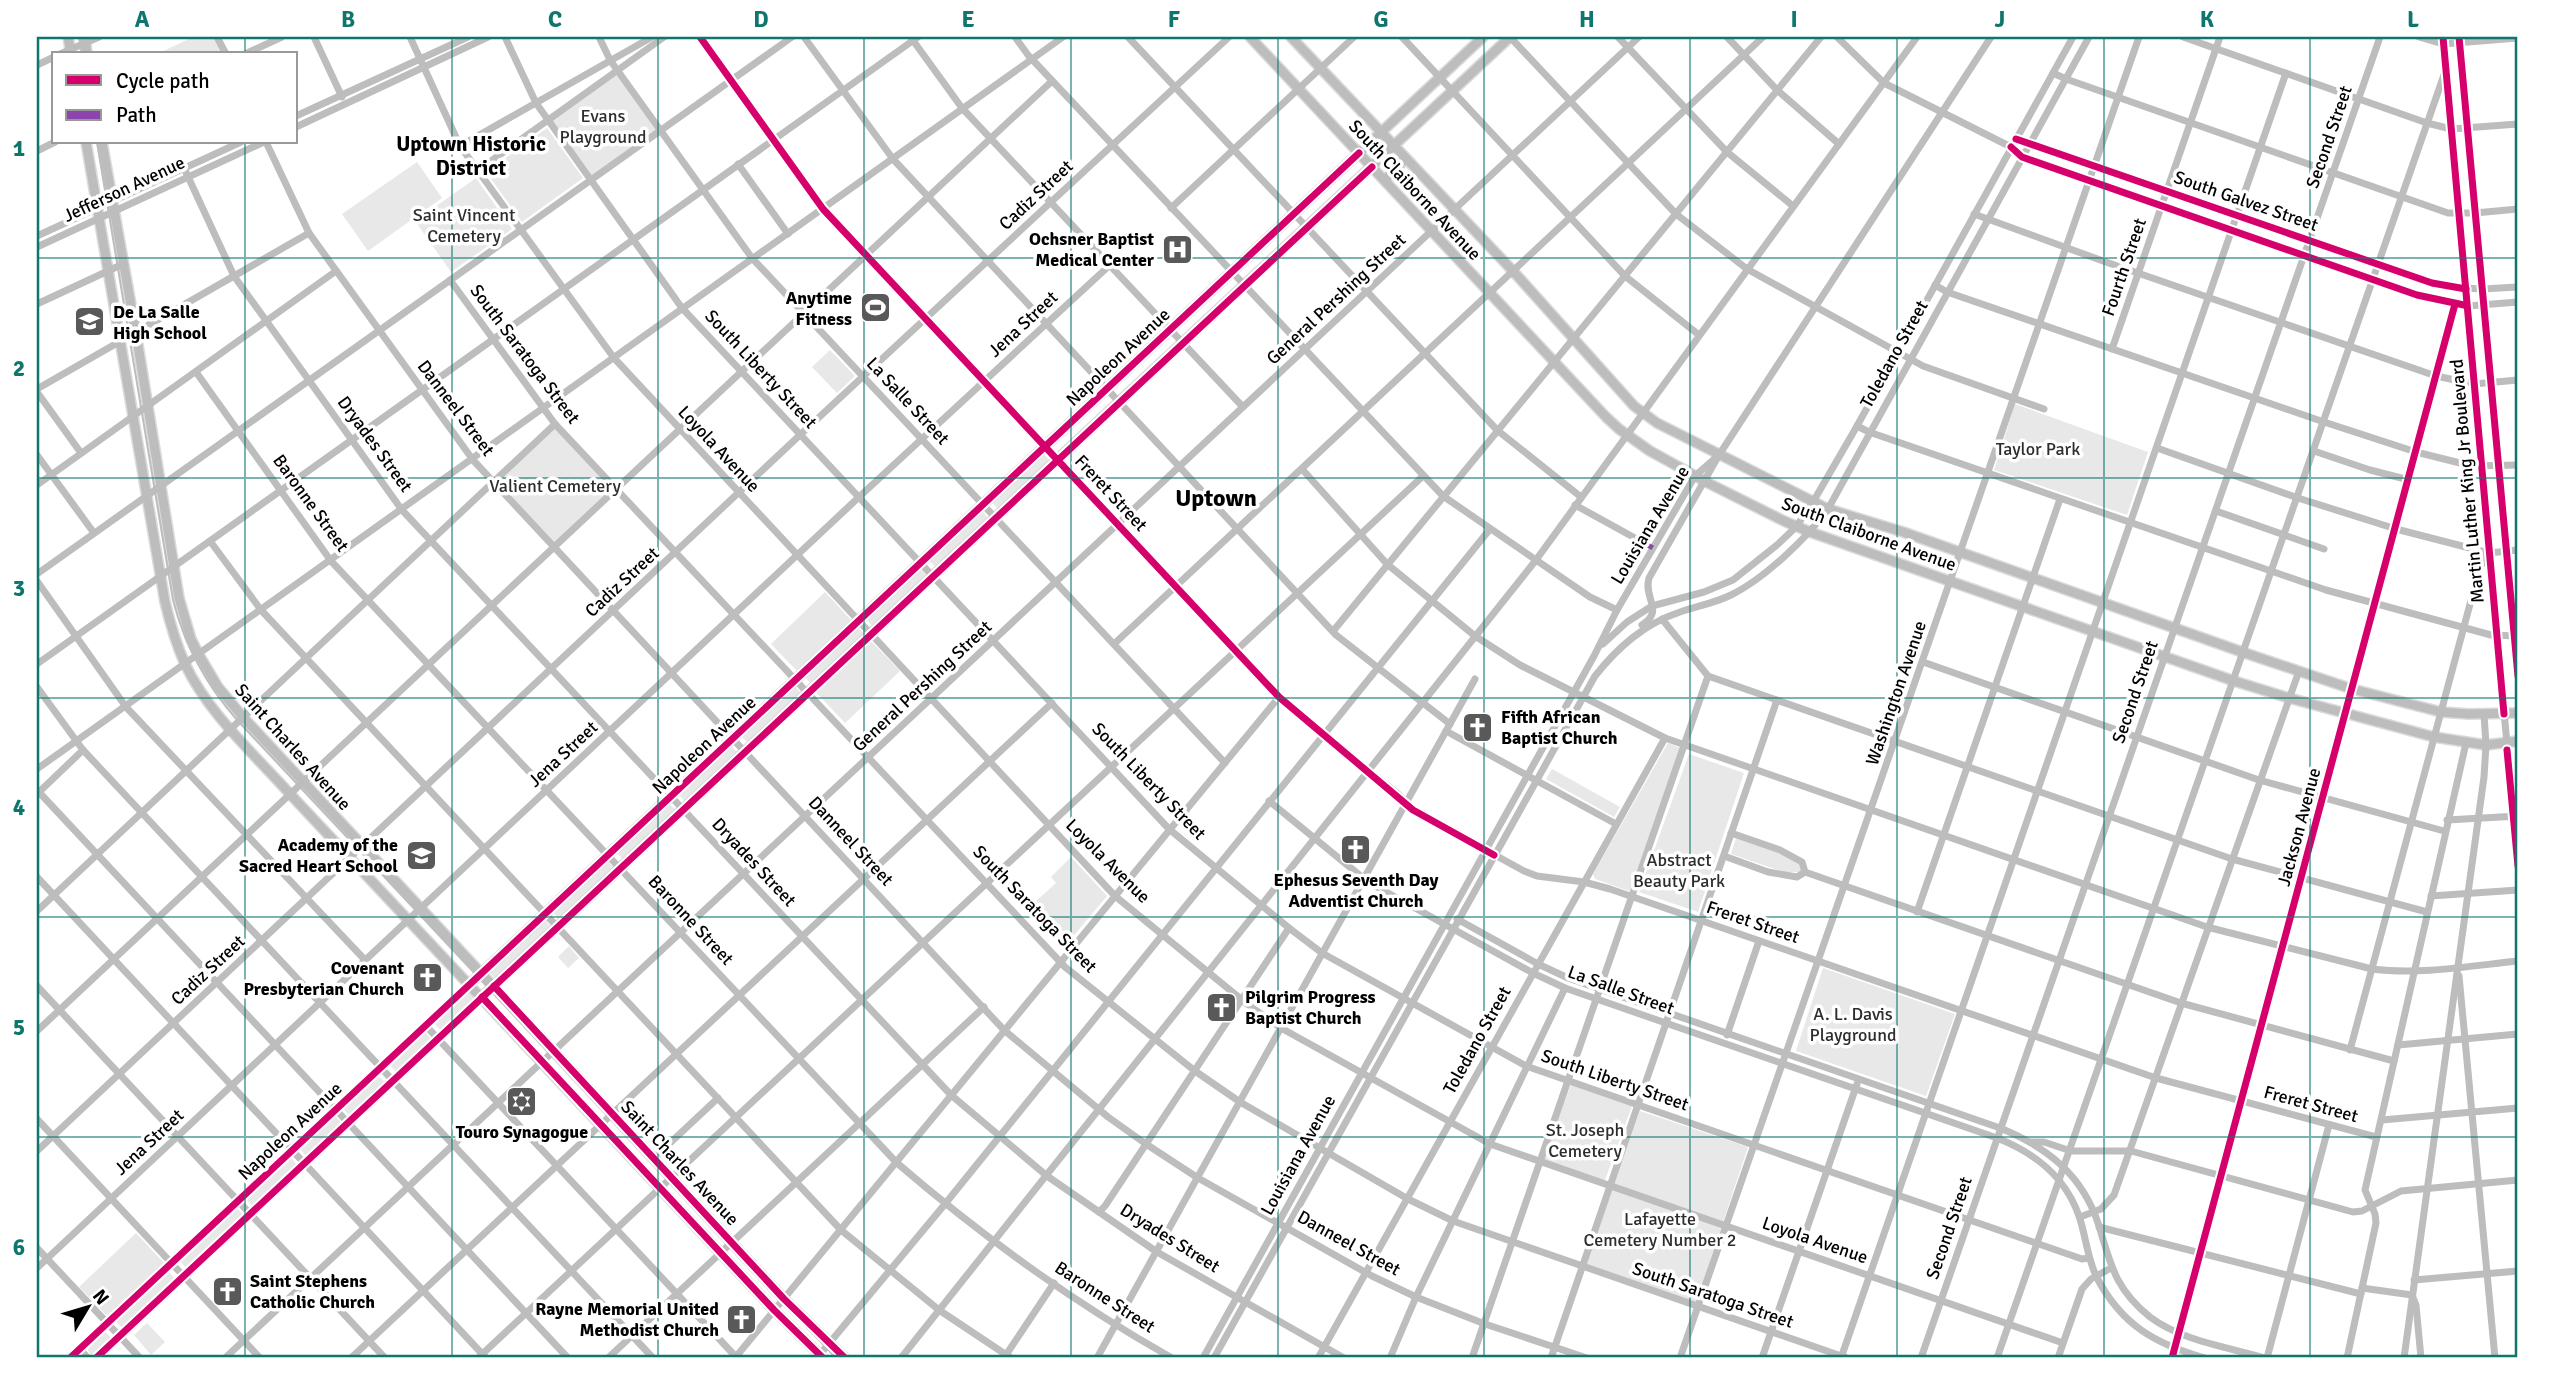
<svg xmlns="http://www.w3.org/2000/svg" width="2555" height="1395" font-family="Signika,sans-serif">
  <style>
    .green { fill: #e8e8e8 }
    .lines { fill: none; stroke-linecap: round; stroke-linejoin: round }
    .major-casing { stroke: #dbdbdb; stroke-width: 12 }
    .minor { stroke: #bdbdbd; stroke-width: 7 }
    .major { stroke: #bdbdbd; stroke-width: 9 }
    .tram { stroke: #bdbdbd; stroke-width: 2 }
    .quiet { stroke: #8e44ad; stroke-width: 5; stroke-dasharray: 10 5; stroke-linecap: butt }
    .cycleway-casing { stroke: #fff; stroke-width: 11 }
    .cycleway { stroke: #d6006c; stroke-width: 7 }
    .grid { fill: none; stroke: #0f766e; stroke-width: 2; stroke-opacity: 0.55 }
    .labels { text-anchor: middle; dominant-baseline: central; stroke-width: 7; stroke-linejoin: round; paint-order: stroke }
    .park-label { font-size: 18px; fill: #2d2d2d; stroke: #fff }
    .street-label { font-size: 18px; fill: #000; stroke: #fff }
    .poi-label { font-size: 18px; font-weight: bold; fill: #000; stroke: #fff; text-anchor: end }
    .quarter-label { font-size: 21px; font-weight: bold; fill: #000; stroke: #fff }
    .district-label { font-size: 24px; font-weight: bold; fill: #000; stroke: #fff }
    .neatline { fill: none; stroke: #0f766e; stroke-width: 2.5 }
    .grid-label { font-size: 23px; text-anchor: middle; font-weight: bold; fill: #0f766e }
  </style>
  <rect width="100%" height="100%" fill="#fff"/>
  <g class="green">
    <path d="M193,37H217L226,54H157Z"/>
    <path d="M618,70L660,130L591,180L548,121Z"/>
    <path d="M547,128L583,178L522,222L486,172Z"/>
    <path d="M417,162L442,198L368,251L342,214Z"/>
    <path d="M476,178L512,229L451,272L415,221Z"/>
    <path d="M830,350L855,376L837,393L812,367Z"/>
    <path d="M2015,404L2148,452L2127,515L1994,470Z"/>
    <path d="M555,424L615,489L554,547L494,483Z"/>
    <path d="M1043,453L1050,461L998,509L991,501Z"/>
    <path d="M981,510L988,518L936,567L928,560Z"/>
    <path d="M919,568L927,576L873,627L866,618Z"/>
    <path d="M825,592L851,620L797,671L771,644Z"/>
    <path d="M857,626L864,634L811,684L804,676Z"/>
    <path d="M869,639L900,671L845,723L814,690Z"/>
    <path d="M794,685L801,693L748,743L740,735Z"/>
    <path d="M1668,743L1680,748L1631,888L1629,891L1595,879L1593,874Z"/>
    <path d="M730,745L737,752L686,802L678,794Z"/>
    <path d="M1689,754L1744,773L1698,912L1639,892Z"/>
    <path d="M1552,769L1620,807L1614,817L1546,779Z"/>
    <path d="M668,803L676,810L623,860L616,852Z"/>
    <path d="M1736,838C1753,845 1792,854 1803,868L1801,872H1784L1731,854Z"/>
    <path d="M1071,857L1107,896L1070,940L1034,903L1056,883L1051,877Z"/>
    <path d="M607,861L614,868L559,919L552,911Z"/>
    <path d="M544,919L551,927L496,979L488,971Z"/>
    <path d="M569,946L579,958L568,968L558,957Z"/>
    <path d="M1823,968L1955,1014L1926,1096L1796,1051Z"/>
    <path d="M469,989L476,997L441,1031L433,1022Z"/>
    <path d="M424,1031L431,1039L396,1072L389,1064Z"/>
    <path d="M377,1075L385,1082L349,1115L342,1108Z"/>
    <path d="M1571,1085L1632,1106L1605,1180L1540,1162Z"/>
    <path d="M1640,1111L1748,1147L1696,1303L1586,1265Z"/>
    <path d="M334,1115L342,1123L307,1157L299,1148Z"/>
    <path d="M290,1157L297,1165L253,1207L245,1198Z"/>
    <path d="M236,1207L244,1216L186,1268L179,1260Z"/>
    <path d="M136,1233L165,1264L108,1317L79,1287Z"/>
    <path d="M168,1271L175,1279L122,1328L115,1320Z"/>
    <path d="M147,1323L165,1342L151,1355L134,1335Z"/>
    <path d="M104,1330L111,1338L91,1355L86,1347Z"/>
  </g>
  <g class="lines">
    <defs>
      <g id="major">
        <path d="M68,37L71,54"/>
        <path d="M85,37L87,54"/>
        <path d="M1250,37L1606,417L1619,429L1650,451L1710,484L1784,521L1810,532L2234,681L2289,698L2434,737L2486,745L2518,741"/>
        <path d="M1291,37L1513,271L1634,406L1657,423L1828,509L1903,532L2245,653L2352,689L2441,712L2469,714L2518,713"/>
        <path d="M86,142L165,602C170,623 176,644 185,664C208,713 254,754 290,794L774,1310L823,1358"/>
        <path d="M102,142L136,333L179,598L191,639L199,655L218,687L243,717L784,1299L845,1358"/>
        <path d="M1385,180L1405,159"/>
        <path d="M470,984L1483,37"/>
        <path d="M482,997L1510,37"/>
      </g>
    </defs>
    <use href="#major" class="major-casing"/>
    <g class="minor">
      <path d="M217,37L226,54"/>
      <path d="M314,37L342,97"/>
      <path d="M410,37L460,146L614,358L1115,896L1247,1004L1281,1028L1490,1144L2063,1343"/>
      <path d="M505,37L536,103L682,308L1169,829L1289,928L1322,953L1526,1066L2082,1259L2089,1258"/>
      <path d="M599,37L610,60L752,258L1225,763"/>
      <path d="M700,37L823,209L1284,702L1398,794L1413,810L1524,871L1537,876L1584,882L1610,889L2156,1078L2376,1137"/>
      <path d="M804,37L893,159L1336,635L1450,724"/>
      <path d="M1015,37L1028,55L1443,496L1590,597L1617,610"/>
      <path d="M1128,37L1497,430L1581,497"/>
      <path d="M1402,37L1625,276L1699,335"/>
      <path d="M1510,37L1676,214L1747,269L1923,366L2044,409"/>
      <path d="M1618,37L1727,152L1793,206"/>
      <path d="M1727,37L1777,90L1839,144"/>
      <path d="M1837,37L1884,83L2011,147L2022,157L2431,299L2468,306L2518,302"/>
      <path d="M2183,37L2427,123L2451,129L2518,124"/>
      <path d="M2419,37L2443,44L2518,38"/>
      <path d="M2443,37L2518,866"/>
      <path d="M2459,37L2518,676"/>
      <path d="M912,39L962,108L1243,407"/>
      <path d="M60,54L99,37"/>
      <path d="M245,54L282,37"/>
      <path d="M37,65L54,57"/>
      <path d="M2053,73L2066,79L2448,213H2475L2518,209"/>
      <path d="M296,116L468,37"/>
      <path d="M296,127L488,37"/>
      <path d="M2016,139L2447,287L2482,289L2518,287"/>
      <path d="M266,142L309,233L473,460L1004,1030L1108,1117L1146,1144L1198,1178L1372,1276L1416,1297L1485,1324L1587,1358"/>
      <path d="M460,146L652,37"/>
      <path d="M37,151L55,142"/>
      <path d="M738,164L788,234"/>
      <path d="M184,168L234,276L402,510L951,1095L1047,1176L1157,1252L1344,1358"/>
      <path d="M477,171L664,37"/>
      <path d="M1171,208L1354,37"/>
      <path d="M1974,214L2103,261L2436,376L2474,384L2518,380"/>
      <path d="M37,236L241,142"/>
      <path d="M37,247L264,142"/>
      <path d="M450,280L555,424L1065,967L1195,1071L1240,1102L1408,1199L1453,1221L1847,1358"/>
      <path d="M1935,285L1947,292L2324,422L2416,452L2472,466L2518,465"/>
      <path d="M37,304L123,264"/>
      <path d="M2112,349L2220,37"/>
      <path d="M196,372L331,561L897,1163C982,1236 1074,1303 1172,1358"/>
      <path d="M37,389L309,233"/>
      <path d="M37,392L81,453"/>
      <path d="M1857,426L1869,432L2326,590L2491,635L2518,636"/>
      <path d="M2157,448L2298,498L2396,529L2489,553L2518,550"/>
      <path d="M2314,451L2370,470L2409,480"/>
      <path d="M37,455L94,533"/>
      <path d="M1302,469L1387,564L1475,636L1520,665L1665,738L2207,927L2372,969C2420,975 2470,966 2518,961"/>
      <path d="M37,485L336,271"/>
      <path d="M1575,505L1644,543"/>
      <path d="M2216,511L2324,549"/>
      <path d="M210,541L261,610L841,1230L939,1310L1011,1358"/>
      <path d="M37,574L792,37"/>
      <path d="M37,581L126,707L365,960"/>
      <path d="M1662,619L1708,676L2232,859L2427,912"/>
      <path d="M1642,625C1665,610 1643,599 1649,578L1719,455L1991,37"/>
      <path d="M1334,630L1821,37"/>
      <path d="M1114,644L1763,37"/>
      <path d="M1603,644L1627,622L1652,606L1704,592L1733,580L1777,545L1796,527L1813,502L1857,426L2073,37"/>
      <path d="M1923,662L2259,780L2444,831"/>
      <path d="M37,664L918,37"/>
      <path d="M37,687L83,750L653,1358"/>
      <path d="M1446,731L1616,824"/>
      <path d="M37,769L1063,37"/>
      <path d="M37,790L568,1358"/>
      <path d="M37,794L83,750"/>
      <path d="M1269,801L1368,882L1533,973L1565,988L1997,1138C2035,1153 2065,1176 2079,1216C2086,1236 2087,1258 2097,1278C2122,1325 2155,1344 2205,1358"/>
      <path d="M2447,820L2518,816"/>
      <path d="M1724,856L1768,872L1797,877L1805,872L1802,862L1780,850L1731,833"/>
      <path d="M1805,872L2181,1003L2394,1061"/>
      <path d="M37,877L486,1358"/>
      <path d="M2431,896L2518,890"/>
      <path d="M37,911L555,424"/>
      <path d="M1917,912L2060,499"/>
      <path d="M1457,919L1538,964L1568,978L2000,1128C2047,1147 2083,1175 2099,1226C2111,1265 2115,1289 2150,1317C2182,1341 2227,1347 2265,1358"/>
      <path d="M2459,976L2495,1358"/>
      <path d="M37,986L385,1358"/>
      <path d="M426,1026L737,1358"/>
      <path d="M37,1031L1052,81"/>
      <path d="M1727,1035L1759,941"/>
      <path d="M2398,1045L2518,1034"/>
      <path d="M2350,1050L2480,567L2489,553"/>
      <path d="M37,1119L260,1358"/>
      <path d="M2382,1120L2518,1108"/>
      <path d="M2031,1142H2044L2071,1151H2131L2353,1212L2362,1211L2401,1191L2518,1180"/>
      <path d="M37,1151L801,434L1229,37"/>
      <path d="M654,1158L718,1098"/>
      <path d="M1099,1212L1105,1206L1289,928"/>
      <path d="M2080,1217L2101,1209L2114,1195L2299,671"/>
      <path d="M2099,1227L2361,1294"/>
      <path d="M37,1248L140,1358"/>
      <path d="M37,1268L859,497L1111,264"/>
      <path d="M2414,1280L2518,1271"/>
      <path d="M2362,1288L2412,1295L2416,1305L2421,1358"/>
      <path d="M80,1349L88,1358"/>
      <path d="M70,1358L470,984"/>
      <path d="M96,1358L482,997"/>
      <path d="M225,1358L1639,37"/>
      <path d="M351,1358L1052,703"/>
      <path d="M478,1358L1423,476"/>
      <path d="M608,1358L984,1007"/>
      <path d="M735,1358L1279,697"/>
      <path d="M817,1358L945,1204L1490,529"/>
      <path d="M901,1358L1536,560L1917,37"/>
      <path d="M1004,1358L1054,1283"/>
      <path d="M1097,1358L1475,679"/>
      <path d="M1203,1358L1594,656L1617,610L1695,476L1719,455"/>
      <path d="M1214,1358L1595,676C1618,647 1644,624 1680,612C1697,606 1715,603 1731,595C1764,579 1807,538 1828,509L2089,37"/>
      <path d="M1318,1358L1665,738"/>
      <path d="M1390,1358L1416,1297L1565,988"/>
      <path d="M1472,1358L1708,676"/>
      <path d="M1551,1358L1777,700"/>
      <path d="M1680,1358L2139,37"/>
      <path d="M1762,1358L1857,1084"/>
      <path d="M1841,1358L2286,73"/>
      <path d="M1921,1358L2380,37"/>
      <path d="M1997,1358L2445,72"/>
      <path d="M2058,1358L2082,1289L2091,1279L2111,1268"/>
      <path d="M2172,1358L2455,304"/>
      <path d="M2267,1358L2329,1125"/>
      <path d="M2347,1358L2376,1223L2375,1214L2365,1190L2466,743"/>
      <path d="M2404,1358L2484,777L2486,745L2484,714"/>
    </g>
    <use href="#major" class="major"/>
    <g class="tram">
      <path d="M79,37L82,54"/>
      <path d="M97,142L173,600C185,647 206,685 238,721L836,1358"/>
    </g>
    <path class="quiet" d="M1644,543L1653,548"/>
    <defs>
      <g id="cycleway">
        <path d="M700,37L823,209L1279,697L1413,810L1494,855"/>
        <path d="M2443,37L2504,714"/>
        <path d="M2459,37L2518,676"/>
        <path d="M2016,139L2432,283L2466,289"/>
        <path d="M2011,147L2022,157L2417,295L2464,305"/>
        <path d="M2507,750L2518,866"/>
        <path d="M494,986L784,1299L845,1358"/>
        <path d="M482,997L774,1310L823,1358"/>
        <path d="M70,1358L1359,153"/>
        <path d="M96,1358L1372,167"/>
        <path d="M2172,1358L2455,304"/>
      </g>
    </defs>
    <use href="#cycleway" class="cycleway-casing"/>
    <use href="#cycleway" class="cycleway"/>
  </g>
  <path class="grid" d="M245,37V54M452,37V1358M658,37V1358M864,37V1358M1071,37V1358M1278,37V1358M1484,37V1358M1690,37V1358M1897,37V1358M2104,37V1358M2310,37V1358M245,142V1358M37,258H2518M37,478H2518M37,698H2518M37,917H2518M37,1137H2518"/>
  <defs>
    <symbol id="hospital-square" viewBox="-11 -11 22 22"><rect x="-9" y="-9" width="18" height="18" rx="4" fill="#595959" stroke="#fff"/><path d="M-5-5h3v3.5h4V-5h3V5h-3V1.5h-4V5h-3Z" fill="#fff"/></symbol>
    <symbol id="stadium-square" viewBox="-11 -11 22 22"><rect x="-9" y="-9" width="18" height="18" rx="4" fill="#595959" stroke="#fff"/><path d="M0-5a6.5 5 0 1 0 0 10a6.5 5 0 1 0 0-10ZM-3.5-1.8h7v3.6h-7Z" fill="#fff"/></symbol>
    <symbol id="school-square" viewBox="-11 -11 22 22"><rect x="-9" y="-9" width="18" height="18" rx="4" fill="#595959" stroke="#fff"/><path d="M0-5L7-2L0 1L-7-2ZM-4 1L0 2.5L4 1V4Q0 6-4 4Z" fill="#fff"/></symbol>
    <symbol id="church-square" viewBox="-11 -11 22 22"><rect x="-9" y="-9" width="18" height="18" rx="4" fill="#595959" stroke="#fff"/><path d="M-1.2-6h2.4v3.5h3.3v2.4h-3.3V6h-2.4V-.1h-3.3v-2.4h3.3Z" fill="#fff"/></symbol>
    <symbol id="synagogue-square" viewBox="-11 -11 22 22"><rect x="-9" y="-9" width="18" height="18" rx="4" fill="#595959" stroke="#fff"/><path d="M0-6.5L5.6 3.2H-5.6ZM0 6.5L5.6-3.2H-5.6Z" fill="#fff"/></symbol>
  </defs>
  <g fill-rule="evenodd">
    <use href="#hospital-square" x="1160" y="232" width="35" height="35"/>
    <use href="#stadium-square" x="858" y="290" width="35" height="35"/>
    <use href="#school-square" x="72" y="304" width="35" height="35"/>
    <use href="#church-square" x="1460" y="710" width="35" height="35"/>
    <use href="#church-square" x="1338" y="832" width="35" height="35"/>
    <use href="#school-square" x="404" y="838" width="35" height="35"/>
    <use href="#church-square" x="410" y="960" width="35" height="35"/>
    <use href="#church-square" x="1204" y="990" width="35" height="35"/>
    <use href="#synagogue-square" x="504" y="1084" width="35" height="35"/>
    <use href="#church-square" x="210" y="1274" width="35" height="35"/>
    <use href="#church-square" x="724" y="1302" width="35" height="35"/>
  </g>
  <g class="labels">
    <g class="park-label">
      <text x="603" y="116">Evans<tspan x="603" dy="21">Playground</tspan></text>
      <text x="464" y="215">Saint Vincent<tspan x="464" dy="21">Cemetery</tspan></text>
      <text x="2038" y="449">Taylor Park</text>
      <text x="555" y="486">Valient Cemetery</text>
      <text x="1679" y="860">Abstract<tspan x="1679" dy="21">Beauty Park</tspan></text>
      <text x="1853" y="1014">A. L. Davis<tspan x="1853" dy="21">Playground</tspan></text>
      <text x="1585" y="1130">St. Joseph<tspan x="1585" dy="21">Cemetery</tspan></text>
      <text x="1660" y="1219">Lafayette<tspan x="1660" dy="21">Cemetery Number 2</tspan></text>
    </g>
    <g class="street-label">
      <text transform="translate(2329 137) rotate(-71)">Second Street</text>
      <text transform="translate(124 189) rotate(-25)">Jefferson Avenue</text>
      <text transform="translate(1415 190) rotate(47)">South Claiborne Avenue</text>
      <text transform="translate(1036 195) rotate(-43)">Cadiz Street</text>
      <text transform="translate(2246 201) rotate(19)">South Galvez Street</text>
      <text transform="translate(2124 267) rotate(-71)">Fourth Street</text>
      <text transform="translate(1336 299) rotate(-43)">General Pershing Street</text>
      <text transform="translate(1023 324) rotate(-43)">Jena Street</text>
      <text transform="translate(525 354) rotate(53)">South Saratoga Street</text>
      <text transform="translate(1894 354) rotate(-61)">Toledano Street</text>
      <text transform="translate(1118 357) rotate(-43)">Napoleon Avenue</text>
      <text transform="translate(761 369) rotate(47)">South Liberty Street</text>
      <text transform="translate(908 401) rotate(47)">La Salle Street</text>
      <text transform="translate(456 408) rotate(53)">Danneel Street</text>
      <text transform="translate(375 444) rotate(54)">Dryades Street</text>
      <text transform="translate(719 449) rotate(47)">Loyola Avenue</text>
      <text transform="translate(2467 481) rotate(-95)">Martin Luther King Jr Boulevard</text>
      <text transform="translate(1111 493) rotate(47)">Freret Street</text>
      <text transform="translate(311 503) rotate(54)">Baronne Street</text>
      <text transform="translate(1650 525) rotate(-59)">Louisiana Avenue</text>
      <text transform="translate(1869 534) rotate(20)">South Claiborne Avenue</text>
      <text transform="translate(622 582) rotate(-43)">Cadiz Street</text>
      <text transform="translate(922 686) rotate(-43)">General Pershing Street</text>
      <text transform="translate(2135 692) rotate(-71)">Second Street</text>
      <text transform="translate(1896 693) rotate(-71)">Washington Avenue</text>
      <text transform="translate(704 745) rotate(-43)">Napoleon Avenue</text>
      <text transform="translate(293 747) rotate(48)">Saint Charles Avenue</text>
      <text transform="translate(563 754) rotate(-43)">Jena Street</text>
      <text transform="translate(1149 781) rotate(46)">South Liberty Street</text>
      <text transform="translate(2299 827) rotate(-75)">Jackson Avenue</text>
      <text transform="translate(851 841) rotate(47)">Danneel Street</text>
      <text transform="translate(1108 861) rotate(45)">Loyola Avenue</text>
      <text transform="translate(754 862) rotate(47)">Dryades Street</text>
      <text transform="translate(1035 909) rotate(46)">South Saratoga Street</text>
      <text transform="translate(691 920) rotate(47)">Baronne Street</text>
      <text transform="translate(1753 922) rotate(19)">Freret Street</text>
      <text transform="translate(208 970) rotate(-43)">Cadiz Street</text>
      <text transform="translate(1621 990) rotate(20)">La Salle Street</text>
      <text transform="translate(1477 1040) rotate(-61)">Toledano Street</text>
      <text transform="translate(1615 1080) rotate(19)">South Liberty Street</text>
      <text transform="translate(2311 1104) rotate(15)">Freret Street</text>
      <text transform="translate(290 1131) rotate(-43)">Napoleon Avenue</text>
      <text transform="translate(149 1142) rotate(-43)">Jena Street</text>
      <text transform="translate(1298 1155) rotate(-61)">Louisiana Avenue</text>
      <text transform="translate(680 1163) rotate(47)">Saint Charles Avenue</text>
      <text transform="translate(1949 1228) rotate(-71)">Second Street</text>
      <text transform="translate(1170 1238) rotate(32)">Dryades Street</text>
      <text transform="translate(1815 1240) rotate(19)">Loyola Avenue</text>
      <text transform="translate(1349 1243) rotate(29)">Danneel Street</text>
      <text transform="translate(1713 1295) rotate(19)">South Saratoga Street</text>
      <text transform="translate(1105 1297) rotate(33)">Baronne Street</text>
    </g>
    <g class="poi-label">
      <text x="1154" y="239">Ochsner Baptist<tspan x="1154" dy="21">Medical Center</tspan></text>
      <text x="852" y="298">Anytime<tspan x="852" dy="21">Fitness</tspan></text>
      <text x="113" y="312" text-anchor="start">De La Salle<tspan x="113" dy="21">High School</tspan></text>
      <text x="1501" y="717" text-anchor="start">Fifth African<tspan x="1501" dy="21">Baptist Church</tspan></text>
      <text x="398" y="845">Academy of the<tspan x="398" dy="21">Sacred Heart School</tspan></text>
      <text x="1356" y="880" text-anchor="middle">Ephesus Seventh Day<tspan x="1356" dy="21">Adventist Church</tspan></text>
      <text x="404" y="968">Covenant<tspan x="404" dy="21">Presbyterian Church</tspan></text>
      <text x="1245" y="997" text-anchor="start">Pilgrim Progress<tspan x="1245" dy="21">Baptist Church</tspan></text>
      <text x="522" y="1132" text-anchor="middle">Touro Synagogue</text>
      <text x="250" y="1281" text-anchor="start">Saint Stephens<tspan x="250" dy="21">Catholic Church</tspan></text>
      <text x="719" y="1309">Rayne Memorial United<tspan x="719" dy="21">Methodist Church</tspan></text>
    </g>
    <g class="quarter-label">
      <text x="471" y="144">Uptown Historic<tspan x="471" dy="24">District</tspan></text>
    </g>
    <g class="district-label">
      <text x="1216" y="498">Uptown</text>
    </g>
  </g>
  <rect width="2555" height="1395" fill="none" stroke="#ffffff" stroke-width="77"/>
  <rect x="52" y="52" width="245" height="91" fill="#ffffff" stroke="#999999" stroke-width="2"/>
  <rect x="66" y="75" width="35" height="10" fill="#d6006c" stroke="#999999" stroke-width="2"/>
  <text x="116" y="88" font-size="21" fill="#000000">Cycle path</text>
  <rect x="66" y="110" width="35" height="10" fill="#8e44ad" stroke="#999999" stroke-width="2"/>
  <text x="116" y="122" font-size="21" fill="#000000">Path</text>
  <g transform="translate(88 1307) rotate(52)" stroke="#ffffff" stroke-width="5" paint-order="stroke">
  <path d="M0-5L12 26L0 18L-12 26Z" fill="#000000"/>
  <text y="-10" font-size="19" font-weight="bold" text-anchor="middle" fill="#000000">N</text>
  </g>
  <rect x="38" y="38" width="2478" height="1318" class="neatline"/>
  <g class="grid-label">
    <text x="142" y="27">A</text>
    <text x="348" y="27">B</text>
    <text x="555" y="27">C</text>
    <text x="761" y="27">D</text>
    <text x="968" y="27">E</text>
    <text x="1174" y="27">F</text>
    <text x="1381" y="27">G</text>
    <text x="1587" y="27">H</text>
    <text x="1794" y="27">I</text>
    <text x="2000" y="27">J</text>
    <text x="2207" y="27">K</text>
    <text x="2413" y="27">L</text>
    <text x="19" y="156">1</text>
    <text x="19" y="376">2</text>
    <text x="19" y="596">3</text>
    <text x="19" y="815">4</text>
    <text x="19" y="1035">5</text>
    <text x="19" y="1255">6</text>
  </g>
</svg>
